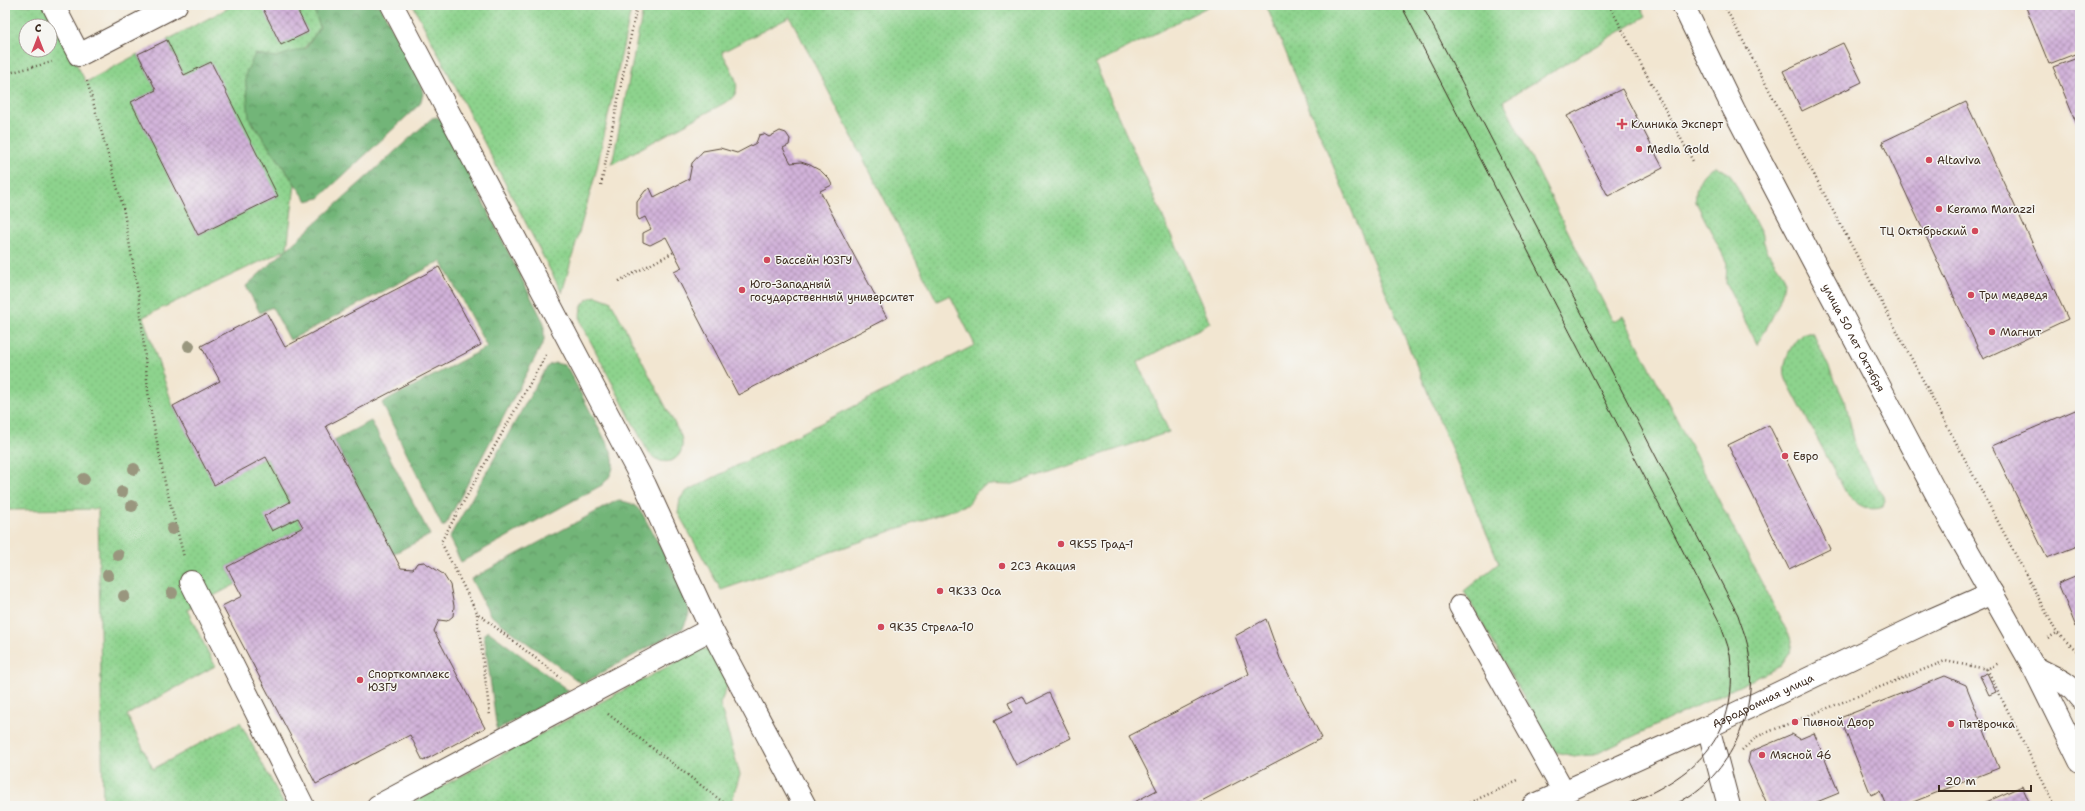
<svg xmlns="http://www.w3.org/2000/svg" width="2085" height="811" font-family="'Shantell Sans',sans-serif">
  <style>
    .grass { fill: url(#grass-dots); stroke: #647e56; fill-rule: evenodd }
    .forest { fill: url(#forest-crowns); stroke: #56704b }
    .building { fill: url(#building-cross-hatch) }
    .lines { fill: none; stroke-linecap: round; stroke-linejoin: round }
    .minor-casing { stroke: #564639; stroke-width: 24 }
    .major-casing { stroke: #564639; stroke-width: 24 }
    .path { stroke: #564639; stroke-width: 2.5; stroke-dasharray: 1 3; stroke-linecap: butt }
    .minor { stroke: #fff; stroke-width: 22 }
    .major { stroke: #fff; stroke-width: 22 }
    .tram { stroke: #3b2a1e; stroke-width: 1 }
    .tree { fill: #99967e }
    .poi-dot { fill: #d1495b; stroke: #f6f6f2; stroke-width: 1.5 }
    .labels { text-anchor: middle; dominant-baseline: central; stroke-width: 3; stroke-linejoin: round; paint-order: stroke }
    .poi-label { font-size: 11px; fill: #3b2a1e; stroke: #f6f6f2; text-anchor: start }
    .street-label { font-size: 11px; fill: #3b2a1e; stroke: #f6f6f2 }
  </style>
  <defs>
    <pattern id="grass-dots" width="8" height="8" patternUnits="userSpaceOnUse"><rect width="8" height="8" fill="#8dd38d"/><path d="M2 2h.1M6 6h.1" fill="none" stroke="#7bb579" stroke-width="1.8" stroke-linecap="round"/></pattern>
    <pattern id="forest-crowns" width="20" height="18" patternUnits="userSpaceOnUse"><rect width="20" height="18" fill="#72b578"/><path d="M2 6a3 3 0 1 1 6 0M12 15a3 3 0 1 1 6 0" fill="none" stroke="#5f9362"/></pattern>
    <pattern id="building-cross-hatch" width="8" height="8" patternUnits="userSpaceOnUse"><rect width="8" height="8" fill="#d2b3da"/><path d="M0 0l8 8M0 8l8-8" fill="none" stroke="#ac92b0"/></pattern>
  </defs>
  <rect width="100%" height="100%" fill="#f6f6f2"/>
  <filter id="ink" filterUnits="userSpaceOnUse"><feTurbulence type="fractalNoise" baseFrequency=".025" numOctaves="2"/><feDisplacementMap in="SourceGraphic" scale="8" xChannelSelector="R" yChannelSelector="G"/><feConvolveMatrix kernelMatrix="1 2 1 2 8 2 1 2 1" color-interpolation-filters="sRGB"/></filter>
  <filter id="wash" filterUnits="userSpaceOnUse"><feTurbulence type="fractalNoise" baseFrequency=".012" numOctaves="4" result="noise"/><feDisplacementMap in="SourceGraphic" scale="16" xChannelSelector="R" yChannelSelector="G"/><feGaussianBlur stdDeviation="0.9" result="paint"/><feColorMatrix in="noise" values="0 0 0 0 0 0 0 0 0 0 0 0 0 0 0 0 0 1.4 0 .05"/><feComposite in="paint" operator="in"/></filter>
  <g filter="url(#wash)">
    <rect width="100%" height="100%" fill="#f2e6d1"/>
    <g class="grass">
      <path d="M5,5H45L86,82L138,54L156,90L132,102L198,235L277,196L184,75L167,40L234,5H312L321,27L249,118L295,184L287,249L143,317L173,406L214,484L266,457L303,527L227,567L236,584L187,610L215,666L127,715L153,769L240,722L285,806H103L98,509L5,510ZM26,26H50V50H26Z"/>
      <path d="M413,5H632L596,172L562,293Z"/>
      <path d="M644,5H1211L1095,64L1210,323L1138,362L1169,432L1010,485C988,484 979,483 969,504L721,590L678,513L680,499L685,492L975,345L950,295L937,301L790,17L722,52C729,67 746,87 730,100L612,164Z"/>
      <path d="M1266,5H1640L1646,16L1503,101L1613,322L1623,316L1792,641L1790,653L1781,666L1594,755L1574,756L1555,752L1464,591L1499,563Z"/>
      <path d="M1716,166L1730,174L1763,237C1764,250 1775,262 1782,273C1791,289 1765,330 1757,345L1726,283L1727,263L1696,202C1694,188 1701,171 1716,166Z"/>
      <path d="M596,296L610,301L614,307L681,436C688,460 663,471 648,452L581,323C578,309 583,299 596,296Z"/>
      <path d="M1804,333H1813L1846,404L1856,449L1885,500L1883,507C1867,513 1854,503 1845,491L1790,387C1788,383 1786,379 1785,375C1782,361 1793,340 1804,333Z"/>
      <path d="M701,649H715L731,677L720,704L740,775L730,806H405Z"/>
    </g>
    <g class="forest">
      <path d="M312,5H380L421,84L423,94L420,104L319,198L307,201L249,118L245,75L255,54L276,57L306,48L320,27Z"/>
      <path d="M437,117L442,120L544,323V341L445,526H442L382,403L487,347L441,261L290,340L272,307L260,313L246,286L432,118Z"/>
      <path d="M555,363L564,365L568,369L611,451C616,465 613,475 602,485L461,562L449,538L543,373L549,365Z"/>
      <path d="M371,421L430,535L393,554L334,440Z"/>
      <path d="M616,501C628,501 635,504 642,513L688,598L689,615L683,628L582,684L490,615L471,579Z"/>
      <path d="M488,631L569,691L497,730L484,634Z"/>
    </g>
    <g id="blocks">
      <g class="building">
        <path d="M261,5H295L308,32L281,45Z"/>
        <path d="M2025,5H2080V52L2049,64Z"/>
        <path d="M167,40L184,75L211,62L278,196L198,235L131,102L156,90L138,54Z"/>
        <path d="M1843,43L1862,82L1802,111L1783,71Z"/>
        <path d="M2080,57V132L2053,67Z"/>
        <path d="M1622,89L1663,168L1608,196L1567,116Z"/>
        <path d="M1966,102L2068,319L1983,359L1882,142Z"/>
        <path d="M780,131L786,133L790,139L789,145L783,148L791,163L801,162L810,165L821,171L829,179L832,185L820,191L887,318L738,395L674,272L682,268L666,237L650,245L643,242V233L651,229L645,217L639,220L637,216V202L645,191L650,188L654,197L689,179L692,163L703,151L720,148L737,153L756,143L759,135L764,134L769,137Z"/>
        <path d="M439,267L481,345L326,426L401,568L413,569L417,563L424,562L443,574L450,585L454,606L453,616L447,621L439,620L434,631L485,728L423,761L410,735L316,784L222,606L242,596L227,567L303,527L298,518L272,531L264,516L290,502L266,457L214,485L173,406L220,381L201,346L266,312L285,347Z"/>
        <path d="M2080,408V545L2047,558L1992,446Z"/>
        <path d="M1769,425L1830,549L1789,569L1728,445Z"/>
        <path d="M2080,574V626L2076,627L2058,583Z"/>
        <path d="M1266,619L1280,658L1322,738L1192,806H1127L1157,790L1129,736L1249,674L1235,636Z"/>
        <path d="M1987,673L1996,692L1989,695L1980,676Z"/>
        <path d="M1945,676L1966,685L1999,768L1903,806H1886L1880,791L1871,795L1840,718Z"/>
        <path d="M1049,693L1071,738L1016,765L994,721L1012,712L1008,703L1023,696L1027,704Z"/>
        <path d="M1814,733L1839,793L1807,806H1768L1748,762L1750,752L1792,734L1800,739Z"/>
        <path d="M2022,786L2031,806H1985L1984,803Z"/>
      </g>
    </g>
  </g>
  <g filter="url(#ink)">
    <use href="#blocks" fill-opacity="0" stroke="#564639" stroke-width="1"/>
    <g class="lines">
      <defs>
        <g id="minor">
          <path d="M53,5L79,55L176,5"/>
          <path d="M392,5L645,485L711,629L805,806"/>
          <path d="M191,582L303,806"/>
          <path d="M1460,606L1564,792"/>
          <path d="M1708,727L1729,806"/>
          <path d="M378,806L711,629"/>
          <path id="s1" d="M1533,806L1708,727L1933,619L1992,593"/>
        </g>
        <g id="major">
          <path id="s2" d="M1683,5L1734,110L1808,251L1948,516L2033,666L2080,761"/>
          <path d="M2033,666C2052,678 2066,679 2080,698"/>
        </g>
      </defs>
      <use href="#minor" class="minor-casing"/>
      <use href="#major" class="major-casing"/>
      <g class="path">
        <path d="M1609,5L1694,163"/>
        <path d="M1724,5L2057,633L2076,650H2080"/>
        <path d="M5,74L52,62"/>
        <path d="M87,81L123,207L140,304L149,401L165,483L184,557"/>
        <path d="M601,185L637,5"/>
        <path d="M619,281L674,252"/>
        <path d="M546,355L441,542L477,613L561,678"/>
        <path d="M477,614L490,716"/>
        <path d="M2048,638L2057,633"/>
        <path d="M1987,669L2055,806"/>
        <path d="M608,714L728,806"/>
        <path d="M1742,750L1758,736L1945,661L1987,669L1999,663"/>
        <path d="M1462,806L1518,781"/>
      </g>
      <use href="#minor" class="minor"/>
      <use href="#major" class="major"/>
      <g class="tram">
        <path d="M1401,5L1720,623C1723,633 1728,644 1730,655C1740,740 1694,776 1623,806"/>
        <path d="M1422,5L1738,615C1742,628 1748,641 1749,654C1758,715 1729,781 1671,806"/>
      </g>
    </g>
    <g class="tree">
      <circle cx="189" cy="346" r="6"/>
      <circle cx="134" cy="469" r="6"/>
      <circle cx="84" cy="479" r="6"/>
      <circle cx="122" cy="492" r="6"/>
      <circle cx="132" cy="506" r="6"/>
      <circle cx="172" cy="529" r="6"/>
      <circle cx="118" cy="555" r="6"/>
      <circle cx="108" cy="575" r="6"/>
      <circle cx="172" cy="593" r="6"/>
      <circle cx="124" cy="596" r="6"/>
    </g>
  </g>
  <g class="poi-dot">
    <path d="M1620 118h4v4h4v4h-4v4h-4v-4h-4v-4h4z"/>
    <circle cx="1639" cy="149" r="4"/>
    <circle cx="1929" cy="160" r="4"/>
    <circle cx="1939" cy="209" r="4"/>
    <circle cx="1975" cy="231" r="4"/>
    <circle cx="767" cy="260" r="4"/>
    <circle cx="742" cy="290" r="4"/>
    <circle cx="1971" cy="295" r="4"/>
    <circle cx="1992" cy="332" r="4"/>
    <circle cx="1785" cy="456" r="4"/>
    <circle cx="1061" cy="544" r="4"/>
    <circle cx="1002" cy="566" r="4"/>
    <circle cx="940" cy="591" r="4"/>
    <circle cx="881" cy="627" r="4"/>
    <circle cx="360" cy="680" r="4"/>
    <circle cx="1795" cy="722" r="4"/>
    <circle cx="1951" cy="724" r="4"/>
    <circle cx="1762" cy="755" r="4"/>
  </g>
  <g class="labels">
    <g class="poi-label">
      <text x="1631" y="124">Клиника Эксперт</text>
      <text x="1647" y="149">Media Gold</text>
      <text x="1937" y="160">Altaviva</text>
      <text x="1947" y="209">Kerama Marazzi</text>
      <text x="1967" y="231" text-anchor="end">ТЦ Октябрьский</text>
      <text x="775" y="260">Бассейн ЮЗГУ</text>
      <text x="750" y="284">Юго-Западный<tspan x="750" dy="13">государственный университет</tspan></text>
      <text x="1979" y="295">Три медведя</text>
      <text x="2000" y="332">Магнит</text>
      <text x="1793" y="456">Евро</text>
      <text x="1069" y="544">9К55 Град-1</text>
      <text x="1010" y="566">2С3 Акация</text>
      <text x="948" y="591">9К33 Оса</text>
      <text x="889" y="627">9К35 Стрела-10</text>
      <text x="368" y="674">Спорткомплекс<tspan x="368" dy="13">ЮЗГУ</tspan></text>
      <text x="1803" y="722">Пивной Двор</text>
      <text x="1959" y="724">Пятёрочка</text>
      <text x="1770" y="755">Мясной 46</text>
    </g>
    <g class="street-label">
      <text stroke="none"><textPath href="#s2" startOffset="374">улица 50 лет Октября</textPath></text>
      <text stroke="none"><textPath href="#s1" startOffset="253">Аэродромная улица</textPath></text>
    </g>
  </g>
  <rect width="2085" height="811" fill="none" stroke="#f6f6f2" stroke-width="20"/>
  <g transform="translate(38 38)"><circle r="19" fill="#f6f6f2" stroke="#aba49d"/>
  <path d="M0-3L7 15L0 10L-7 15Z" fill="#d1495b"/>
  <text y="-6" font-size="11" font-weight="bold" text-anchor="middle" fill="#3b2a1e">С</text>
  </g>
  <path d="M1939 785v6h92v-6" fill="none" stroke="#3b2a1e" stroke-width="2"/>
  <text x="1945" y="785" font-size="12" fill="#3b2a1e" stroke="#f6f6f2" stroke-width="3" paint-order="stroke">20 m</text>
</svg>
